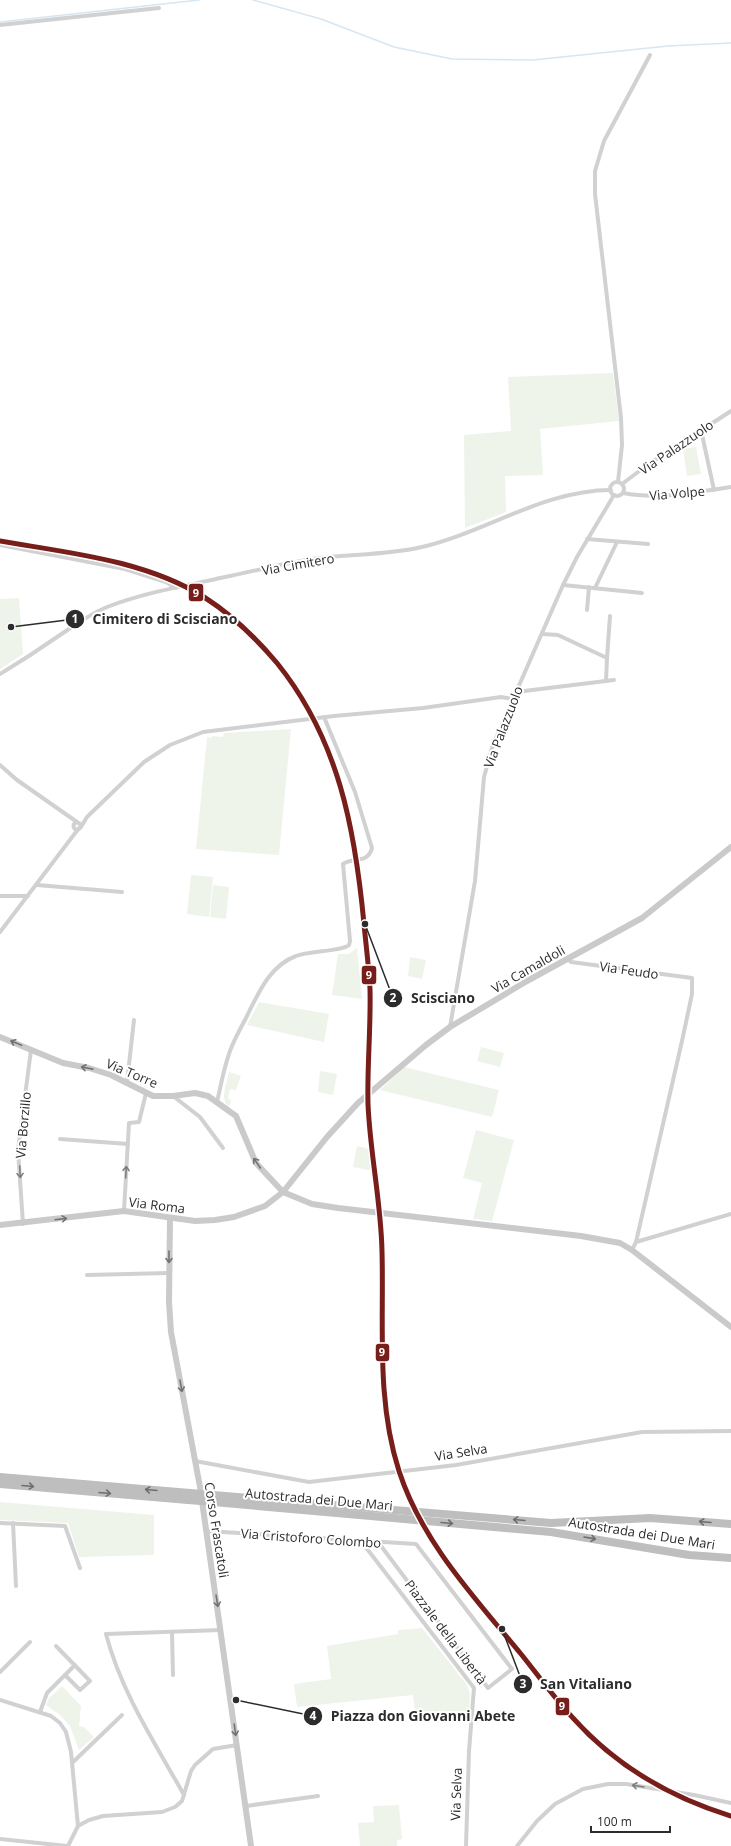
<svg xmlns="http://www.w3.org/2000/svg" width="731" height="1846" font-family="'Open Sans',sans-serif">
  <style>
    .green { fill: #eff4ea }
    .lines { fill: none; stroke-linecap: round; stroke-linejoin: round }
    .stream { stroke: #d6e6f2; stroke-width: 1.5 }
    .street { stroke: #d1d1d1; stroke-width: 4 }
    .secondary { stroke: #cacaca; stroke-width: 6 }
    .highway { stroke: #bebebe; stroke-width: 8 }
    .highway-bridge { stroke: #bebebe; stroke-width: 8 }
    .rail-1-casing { stroke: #fff; stroke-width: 8 }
    .rail-1 { stroke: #771e1b; stroke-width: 5 }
    .oneway { stroke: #737373 }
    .oneway2 { stroke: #7e7e7e }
    .oneway3 { stroke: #6e6e6e }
    .labels { text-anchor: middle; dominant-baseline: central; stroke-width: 4; stroke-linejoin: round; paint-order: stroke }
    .street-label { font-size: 13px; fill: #2c2c2c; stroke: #fff }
    .leader { fill: none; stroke: #2c2c2c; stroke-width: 1.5 }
    .callout-dot { fill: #2c2c2c; stroke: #fff; stroke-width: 1.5 }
    .mark-label { font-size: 12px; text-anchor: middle; font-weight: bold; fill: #fff }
    .callout-label { font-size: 14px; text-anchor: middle; font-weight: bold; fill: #2c2c2c; stroke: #fff; stroke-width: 4; stroke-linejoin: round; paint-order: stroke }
    .line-badge { stroke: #fff; stroke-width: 1.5 }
    .badge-label { font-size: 11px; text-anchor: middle; font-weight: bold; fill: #fff }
  </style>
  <rect width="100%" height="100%" fill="#fff"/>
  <g class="green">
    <path d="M613,373L619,421L540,429L543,475L505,476L506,512L465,528L464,435L511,431L508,377Z"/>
    <path d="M696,447L701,474L687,476L683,449Z"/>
    <path d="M19,598L23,654L0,669V599Z"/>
    <path d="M291,729L279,855L196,849L207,737L211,738L212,736L223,737L224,733Z"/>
    <path d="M191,875L213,877L209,917L187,914Z"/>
    <path d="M213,885L229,887L226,919L210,917Z"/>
    <path d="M357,948L362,999L332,995L338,954H349Z"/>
    <path d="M410,957L426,960L422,979L408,976Z"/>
    <path d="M259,1002L329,1014L324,1042L247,1025Z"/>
    <path d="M481,1047L504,1053L500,1067L477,1061Z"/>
    <path d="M404,1067L499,1090L492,1117L380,1090Z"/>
    <path d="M320,1071L337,1074L333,1095L318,1092Z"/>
    <path d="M229,1072L241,1076L236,1090L230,1089L228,1098L231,1100L229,1107C219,1099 227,1083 229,1072Z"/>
    <path d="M476,1130L514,1140L492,1221L473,1219L482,1183L463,1178Z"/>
    <path d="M357,1146L370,1149L373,1171L353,1167Z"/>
    <path d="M0,1502L154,1515V1555L79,1557L68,1523L0,1520Z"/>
    <path d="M422,1628L467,1685L470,1694L469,1712L415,1713L413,1695L297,1707L294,1684L331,1679L327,1646L398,1634V1630Z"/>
    <path d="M62,1686L81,1706L79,1726L84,1727L94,1737L79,1750L70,1726L60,1715L46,1705L49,1698Z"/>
    <path d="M399,1805L402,1839L397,1840V1846H360L358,1823L374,1822L373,1806Z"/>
  </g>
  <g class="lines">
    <g class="stream">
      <path d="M253,0L321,19L394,47L452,59L533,60L668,46L731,43"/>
      <path d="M0,22L199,0"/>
    </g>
    <g class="street">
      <path d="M0,25L159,8"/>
      <path d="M701,430L714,490"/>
      <path d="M618,482L622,445L621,418L595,194V171L604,141L650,55"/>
      <circle cx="617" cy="489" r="7"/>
      <path d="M622,484L646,466L731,411"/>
      <path d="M623,493C659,500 696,492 731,487"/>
      <path d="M587,539L648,544"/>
      <path d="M0,545L125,569L166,582L176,588"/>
      <path d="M563,585L642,593"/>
      <path d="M595,588L617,542"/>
      <path d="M587,610L589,587"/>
      <path d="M542,634L558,635L607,658L606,681"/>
      <path d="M607,658L610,616"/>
      <path d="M0,674C20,662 40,649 60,635C75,625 90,614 107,607C146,592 189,585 230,576C259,570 289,562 319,558C353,554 388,555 422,547C486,532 544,490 611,490"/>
      <path d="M516,692L614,680"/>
      <path d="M0,765L17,780L77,822"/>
      <circle cx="77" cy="826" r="3.5"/>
      <path d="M81,827L87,817L144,762L170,745L203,732L334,716L423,708L501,697L513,699"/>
      <path d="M37,885L122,892"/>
      <path d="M0,896H28"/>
      <path d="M0,932L79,828"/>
      <path d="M568,959L571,962L692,978V994L682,1041L636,1242"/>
      <path d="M450,1027L475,881L484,777L493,745L563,585L577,557L614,495"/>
      <path d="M127,1082L134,1020"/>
      <path d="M173,1096L200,1117L223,1148"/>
      <path d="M217,1102C221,1085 224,1067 230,1051C234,1040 240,1029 246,1018C258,994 269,966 296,956C308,951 344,951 349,945L350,941L343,864C353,857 368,864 372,848L355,792L324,717"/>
      <path d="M60,1139L128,1144"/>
      <path d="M124,1211L129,1123L139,1122L146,1093"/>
      <path d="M23,1224L18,1150L31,1050"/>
      <path d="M632,1250L636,1242L731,1214"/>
      <path d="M87,1275L169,1273"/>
      <path d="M195,1461L309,1482L456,1465L642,1432L731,1431"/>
      <path d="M0,1523L65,1526L80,1568"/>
      <path d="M13,1523L16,1586"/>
      <path d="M206,1531L416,1544L512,1669L488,1688L378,1542"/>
      <path d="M361,1541L474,1688L469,1751L466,1846"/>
      <path d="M172,1633L173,1675"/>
      <path d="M56,1646L90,1681L80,1690L65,1675"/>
      <path d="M0,1672L30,1642"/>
      <path d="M0,1700L51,1716L60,1723L66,1732L71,1752L78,1826L68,1846"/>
      <path d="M40,1712L47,1693L75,1665"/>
      <path d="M72,1763L122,1715"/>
      <path d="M184,1795C155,1743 121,1692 106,1634L221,1630"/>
      <path d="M246,1806L318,1796"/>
      <path d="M78,1826L89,1820L103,1816L162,1812L175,1807L182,1801L191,1771L195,1765L213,1749L237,1745"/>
      <path d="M0,1839L67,1846"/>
      <path d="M517,1846L537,1821L555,1804L583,1789L608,1784H626L694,1795L731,1803"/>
    </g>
    <g class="secondary">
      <path d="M0,1037L63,1063L89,1068L111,1075L153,1096H173L195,1093L208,1096L236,1116L256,1163L283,1192L312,1204L338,1208L581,1236L620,1243L632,1250L731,1327"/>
      <path d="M170,1218L169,1302L171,1332L200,1487L251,1846"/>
      <path d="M0,1225L124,1211L195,1221L215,1220L234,1217L265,1206L283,1192L327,1137L358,1103L426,1045L450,1027L527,981L642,918L731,847"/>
    </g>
    <g class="highway">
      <path d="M0,1477L190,1493"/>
      <path d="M0,1484L188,1500"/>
      <path d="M213,1495L551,1523L650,1518L731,1524"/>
      <path d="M213,1502L551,1532L689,1555L731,1558"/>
    </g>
    <g class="highway-bridge">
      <path d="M190,1493L213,1495"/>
      <path d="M188,1500L213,1502"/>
    </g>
    <defs>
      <path id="rail-1" d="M0,541C69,553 144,560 204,597C232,615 256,638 277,663C339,740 355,829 364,924C366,946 369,967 370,989C371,1027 367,1066 368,1104C370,1153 381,1202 382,1251C384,1324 376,1400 399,1471C422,1542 475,1598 521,1654C538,1675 554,1698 573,1718C616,1766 669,1797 731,1816"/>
    </defs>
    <use href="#rail-1" class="rail-1-casing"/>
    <use href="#rail-1" class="rail-1"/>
  </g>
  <defs><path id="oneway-shaft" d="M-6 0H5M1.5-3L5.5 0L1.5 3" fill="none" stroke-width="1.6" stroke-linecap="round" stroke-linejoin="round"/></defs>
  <g class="oneway">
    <use href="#oneway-shaft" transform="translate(16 1043) rotate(-157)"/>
    <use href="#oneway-shaft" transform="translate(87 1068) rotate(-169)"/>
    <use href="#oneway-shaft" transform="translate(257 1163) rotate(-124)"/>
    <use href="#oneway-shaft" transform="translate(61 1219) rotate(-7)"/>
    <use href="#oneway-shaft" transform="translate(169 1257) rotate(90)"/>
    <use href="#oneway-shaft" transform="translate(181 1386) rotate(80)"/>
    <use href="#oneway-shaft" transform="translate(217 1601) rotate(81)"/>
    <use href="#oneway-shaft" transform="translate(235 1730) rotate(82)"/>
  </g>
  <g class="oneway2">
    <use href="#oneway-shaft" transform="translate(20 1172) rotate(87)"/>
    <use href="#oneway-shaft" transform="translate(126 1172) rotate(-87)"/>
    <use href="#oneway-shaft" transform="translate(638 1786) rotate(-171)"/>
  </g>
  <g class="oneway3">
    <use href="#oneway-shaft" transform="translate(28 1486) rotate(5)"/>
    <use href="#oneway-shaft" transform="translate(151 1490) rotate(-175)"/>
    <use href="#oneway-shaft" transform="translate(105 1493) rotate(5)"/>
    <use href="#oneway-shaft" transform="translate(519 1520) rotate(-175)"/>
    <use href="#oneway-shaft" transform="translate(705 1522) rotate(-175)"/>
    <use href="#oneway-shaft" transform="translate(447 1523) rotate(5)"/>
    <use href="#oneway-shaft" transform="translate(590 1538) rotate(10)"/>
  </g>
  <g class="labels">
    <g class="street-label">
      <text transform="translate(676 447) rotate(-34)">Via Palazzuolo</text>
      <text transform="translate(677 493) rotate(-5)">Via Volpe</text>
      <text transform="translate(298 564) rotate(-10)">Via Cimitero</text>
      <text transform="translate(503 727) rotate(-69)">Via Palazzuolo</text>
      <text transform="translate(528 969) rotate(-30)">Via Camaldoli</text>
      <text transform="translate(629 970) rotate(8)">Via Feudo</text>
      <text transform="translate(132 1073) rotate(23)">Via Torre</text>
      <text transform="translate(23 1125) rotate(-85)">Via Borzillo</text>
      <text transform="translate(157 1205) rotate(7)">Via Roma</text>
      <text transform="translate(461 1452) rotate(-9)">Via Selva</text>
      <text transform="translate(319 1499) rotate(5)">Autostrada dei Due Mari</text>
      <text transform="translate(217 1530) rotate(81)">Corso Frascatoli</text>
      <text transform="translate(642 1533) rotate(9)">Autostrada dei Due Mari</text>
      <text transform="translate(311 1538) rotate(4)">Via Cristoforo Colombo</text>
      <text transform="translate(446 1632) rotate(53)">Piazzale della Libertà</text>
      <text transform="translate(456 1794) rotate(-88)">Via Selva</text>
    </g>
  </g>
  <path class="leader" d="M11 627L75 619M365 924L393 998M502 1629L523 1684M236 1700L313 1716"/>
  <g class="callout-dot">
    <circle cx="11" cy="627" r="4"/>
    <circle cx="365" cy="924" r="4"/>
    <circle cx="502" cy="1629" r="4"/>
    <circle cx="236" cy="1700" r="4"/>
    <circle cx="75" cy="619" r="10"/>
    <circle cx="393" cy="998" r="10"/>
    <circle cx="523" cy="1684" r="10"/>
    <circle cx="313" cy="1716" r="10"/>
  </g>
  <g class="mark-label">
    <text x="75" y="623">1</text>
    <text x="393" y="1002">2</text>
    <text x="523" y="1688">3</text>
    <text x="313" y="1720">4</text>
  </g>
  <g class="callout-label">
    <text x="165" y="624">Cimitero di Scisciano</text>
    <text x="443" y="1003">Scisciano</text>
    <text x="586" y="1689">San Vitaliano</text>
    <text x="423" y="1721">Piazza don Giovanni Abete</text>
  </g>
  <g class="line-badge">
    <rect x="188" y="583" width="16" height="19" rx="4" fill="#771e1b"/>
    <rect x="361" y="965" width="16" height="20" rx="4" fill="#771e1b"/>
    <rect x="375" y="1343" width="15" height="19" rx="4" fill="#771e1b"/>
    <rect x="555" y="1697" width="15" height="19" rx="4" fill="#771e1b"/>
  </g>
  <g class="badge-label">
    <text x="196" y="597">9</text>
    <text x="369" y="979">9</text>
    <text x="382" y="1356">9</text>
    <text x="562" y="1710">9</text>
  </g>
  <path d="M591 1826v6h79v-6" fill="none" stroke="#2c2c2c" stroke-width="2"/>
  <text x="597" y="1826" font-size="12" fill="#2c2c2c" stroke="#ffffff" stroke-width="3" paint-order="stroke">100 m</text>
</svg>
